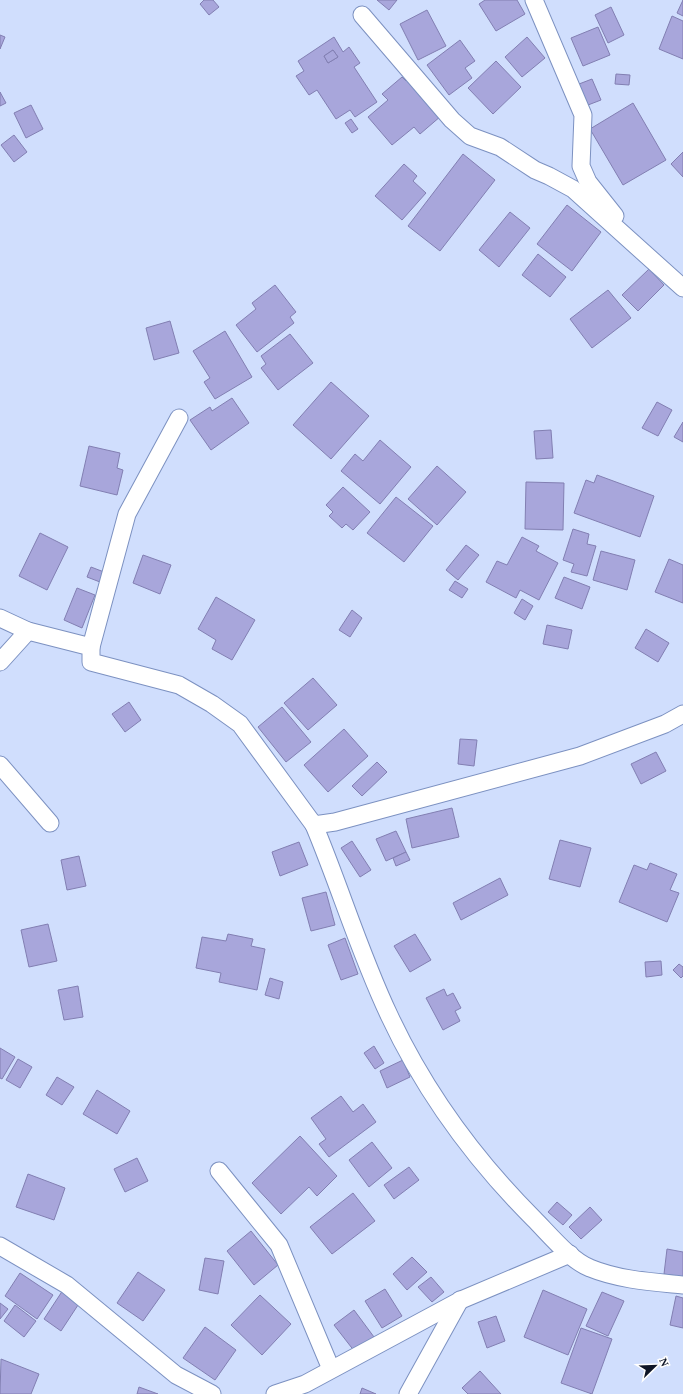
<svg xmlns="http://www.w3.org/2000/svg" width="683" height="1394" font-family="Georgia,serif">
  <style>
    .building { fill: #a8a6db; stroke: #827fb2; fill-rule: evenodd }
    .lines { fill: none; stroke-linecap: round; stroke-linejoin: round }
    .street-casing { stroke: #7c91c1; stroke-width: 19 }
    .street { stroke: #fff; stroke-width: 17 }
  </style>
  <rect width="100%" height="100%" fill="#d0defd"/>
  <g class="building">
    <path d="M204,0H213L219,7L209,15L200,4Z"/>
    <path d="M377,0H397L389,10Z"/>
    <path d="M485,0H517L525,14L496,31L479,4Z"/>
    <path d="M683,0V16L677,13Z"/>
    <path d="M611,7L624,35L608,43L595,15Z"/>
    <path d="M427,10L446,46L418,60L400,24Z"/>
    <path d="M672,16L683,21V59L659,49Z"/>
    <path d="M598,27L610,55L583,66L571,38Z"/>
    <path d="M0,35L5,37L0,49Z"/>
    <path d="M334,37L343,52L349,47L360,63L354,67L377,102L355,117L350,110L336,119L317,90L309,95L296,76L304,71L298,61ZM333,50L338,57L328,63L324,56Z"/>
    <path d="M527,37L545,58L522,77L505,57Z"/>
    <path d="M460,40L475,61L465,68L472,78L449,95L427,65Z"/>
    <path d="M333,50L338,57L328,63L324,56Z"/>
    <path d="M496,61L521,87L493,114L468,88Z"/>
    <path d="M616,74L630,75L629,85L615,84Z"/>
    <path d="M402,77L406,81L409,78L441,116L420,134L414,127L392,145L368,117L388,100L382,94Z"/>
    <path d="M592,79L601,100L588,105L579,84Z"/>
    <path d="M0,92L6,103L0,106Z"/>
    <path d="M633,103L666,160L623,185L590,129Z"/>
    <path d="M31,105L43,129L26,138L14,113Z"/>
    <path d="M351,119L358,129L352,133L345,123Z"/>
    <path d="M14,135L27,152L14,162L1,145Z"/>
    <path d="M683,152V177L671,164Z"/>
    <path d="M463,154L495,180L440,251L408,226Z"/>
    <path d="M404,164L417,176L413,181L426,193L402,220L375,196Z"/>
    <path d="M567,205L601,232L572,271L537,244Z"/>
    <path d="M510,212L530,228L499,267L479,250Z"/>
    <path d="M538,254L566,277L550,297L522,275Z"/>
    <path d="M649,269L664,285L638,311L622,295Z"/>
    <path d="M275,285L296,312L290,317L294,323L257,352L236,325L256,309L252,303Z"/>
    <path d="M608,290L631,318L592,348L570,319Z"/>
    <path d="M170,321L179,353L154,360L146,328Z"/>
    <path d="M225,331L252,377L215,399L204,382L210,378L193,351Z"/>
    <path d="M290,334L313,363L278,390L261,368L266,364L261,356Z"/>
    <path d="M331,382L369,416L331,459L293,425Z"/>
    <path d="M232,398L249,423L211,450L190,420L210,407L212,411Z"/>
    <path d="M657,402L672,410L658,436L642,428Z"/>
    <path d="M683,422V442L674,437Z"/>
    <path d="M551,430L553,458L536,459L534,431Z"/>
    <path d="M380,440L411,467L380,504L341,471L355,454L363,461Z"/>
    <path d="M89,446L120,453L117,468L123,470L117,495L80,486Z"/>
    <path d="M437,466L466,492L437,525L408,499Z"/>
    <path d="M597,475L654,496L640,537L574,513L586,480L594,483Z"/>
    <path d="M526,482L564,483L563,530L525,529Z"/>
    <path d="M343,487L370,512L353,530L346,524L342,528L329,516L333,512L326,505Z"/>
    <path d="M396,497L433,526L404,562L367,533Z"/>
    <path d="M573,529L589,534L587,544L596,546L587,576L571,572L574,564L563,560Z"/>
    <path d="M40,533L68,547L47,590L19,576Z"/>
    <path d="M522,537L539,546L536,551L558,563L539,600L520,590L516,598L486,582L497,561L507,565Z"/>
    <path d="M466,545L479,555L458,580L446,570Z"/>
    <path d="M601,551L635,560L627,590L593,580Z"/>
    <path d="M143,555L171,565L160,594L133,583Z"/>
    <path d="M669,559L683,565V603L655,592Z"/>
    <path d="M91,567L104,572L100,582L87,577Z"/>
    <path d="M564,577L590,587L582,609L555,598Z"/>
    <path d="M455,581L468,589L462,598L449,590Z"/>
    <path d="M77,588L95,595L82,628L64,620Z"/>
    <path d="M216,597L255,620L232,660L212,649L216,640L198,629Z"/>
    <path d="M522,599L533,606L525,620L514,613Z"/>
    <path d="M352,610L362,618L350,637L339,630Z"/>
    <path d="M547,625L572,630L568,649L543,644Z"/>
    <path d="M646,629L669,643L658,662L635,648Z"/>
    <path d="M313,678L337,705L308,730L284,703Z"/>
    <path d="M129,702L141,720L125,732L112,714Z"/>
    <path d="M282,707L311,742L286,762L258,727Z"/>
    <path d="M344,729L368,756L328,792L304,765Z"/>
    <path d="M460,739L477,740L474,766L458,764Z"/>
    <path d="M656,752L666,771L641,784L631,764Z"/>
    <path d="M377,762L387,772L362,796L352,786Z"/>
    <path d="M452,808L459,837L412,848L406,819Z"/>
    <path d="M396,831L406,852L386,861L376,839Z"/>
    <path d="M560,840L591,848L580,887L549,879Z"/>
    <path d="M352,841L371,870L360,877L341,848Z"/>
    <path d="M299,842L308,865L280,876L272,852Z"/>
    <path d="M406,852L410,860L396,866L393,858Z"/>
    <path d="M79,856L86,886L67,890L61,860Z"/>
    <path d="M650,863L677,874L670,890L679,893L667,922L619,902L634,865L647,870Z"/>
    <path d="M500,878L508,895L461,920L453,903Z"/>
    <path d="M326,892L335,925L311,931L302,898Z"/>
    <path d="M48,924L57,961L29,967L21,930Z"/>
    <path d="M228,934L253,939L251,946L265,949L257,990L219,982L221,973L196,968L202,937L226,941Z"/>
    <path d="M415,934L431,960L410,972L394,946Z"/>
    <path d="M345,938L358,974L341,980L328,945Z"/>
    <path d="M661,961L662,975L646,977L645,962Z"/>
    <path d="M679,964L683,967V976L681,978L673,970Z"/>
    <path d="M270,978L283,982L279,999L265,995Z"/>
    <path d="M78,986L83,1017L64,1020L58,990Z"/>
    <path d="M444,989L447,996L453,993L461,1008L455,1011L460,1021L443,1030L426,998Z"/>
    <path d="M374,1046L384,1063L375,1069L364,1053Z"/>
    <path d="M0,1048L15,1057L2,1079L0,1078Z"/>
    <path d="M18,1059L32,1067L20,1088L6,1080Z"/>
    <path d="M403,1060L410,1077L387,1088L380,1071Z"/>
    <path d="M57,1077L74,1087L62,1105L46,1095Z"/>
    <path d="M97,1090L130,1111L117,1134L83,1114Z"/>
    <path d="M341,1096L353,1112L363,1104L376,1122L329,1157L319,1144L326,1139L311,1118Z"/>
    <path d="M300,1136L337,1176L317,1196L309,1187L281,1214L252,1183Z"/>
    <path d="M372,1142L392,1168L369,1187L349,1160Z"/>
    <path d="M137,1158L148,1181L125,1192L114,1169Z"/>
    <path d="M409,1167L419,1180L394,1199L384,1185Z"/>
    <path d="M28,1174L65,1188L54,1220L16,1207Z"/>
    <path d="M353,1193L375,1221L332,1254L310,1227Z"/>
    <path d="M557,1202L572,1215L563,1225L548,1212Z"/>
    <path d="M590,1207L602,1220L581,1239L569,1227Z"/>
    <path d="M251,1231L278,1265L254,1285L227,1251Z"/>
    <path d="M667,1249L683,1252V1277L664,1274Z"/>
    <path d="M412,1257L427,1272L407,1290L393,1274Z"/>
    <path d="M205,1258L224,1261L218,1294L199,1290Z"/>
    <path d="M138,1272L165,1290L143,1321L117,1303Z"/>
    <path d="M20,1273L53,1295L37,1319L5,1296Z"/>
    <path d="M431,1277L444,1292L432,1302L418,1287Z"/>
    <path d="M385,1289L402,1316L382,1328L365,1301Z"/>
    <path d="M63,1290L80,1302L61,1331L44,1319Z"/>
    <path d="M543,1290L587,1309L568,1355L524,1337Z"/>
    <path d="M602,1292L624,1301L608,1336L586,1326Z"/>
    <path d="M260,1295L291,1324L262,1355L231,1325Z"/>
    <path d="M676,1296L683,1298V1328L670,1325Z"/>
    <path d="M0,1303L8,1309L0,1319Z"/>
    <path d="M15,1305L36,1321L24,1337L4,1321Z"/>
    <path d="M354,1310L374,1337L355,1352L334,1325Z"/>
    <path d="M496,1316L505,1341L487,1348L478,1322Z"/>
    <path d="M205,1327L236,1350L215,1380L183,1358Z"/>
    <path d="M581,1328L612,1339L592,1394L561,1383Z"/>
    <path d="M1,1359L39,1374L31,1394H0Z"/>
    <path d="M480,1371L501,1394H468L462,1388Z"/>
    <path d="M139,1387L158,1394H137Z"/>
    <path d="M362,1388L376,1394H360Z"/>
  </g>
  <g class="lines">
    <defs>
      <g id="street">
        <path d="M534,0L583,115L581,166L588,182L615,216"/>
        <path d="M362,15L452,120L470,136L500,147L535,170L549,176L573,189L683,288"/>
        <path d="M0,618L28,631L91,647V662L179,685L212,704L240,724L314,825L335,822L580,756L665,724L683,714"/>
        <path d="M91,647L127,514L179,418"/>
        <path d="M0,662L28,631"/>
        <path d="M0,765L50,823"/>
        <path d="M314,825C340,887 360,954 389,1015C424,1090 475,1160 534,1219C549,1234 571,1261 590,1268C619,1280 653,1282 683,1285"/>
        <path d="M219,1171L279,1245L331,1369"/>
        <path d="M0,1246L67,1285L176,1375L212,1394"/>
        <path d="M275,1394L305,1384L461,1300L570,1254"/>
        <path d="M408,1394L460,1300"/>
      </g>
    </defs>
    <use href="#street" class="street-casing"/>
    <use href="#street" class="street"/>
  </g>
  <g transform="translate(655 1366) rotate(67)" stroke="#ffffff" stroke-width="3" paint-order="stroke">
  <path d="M0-3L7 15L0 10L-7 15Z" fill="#0e1527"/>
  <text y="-6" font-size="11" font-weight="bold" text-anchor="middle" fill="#0e1527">N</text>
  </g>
</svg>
